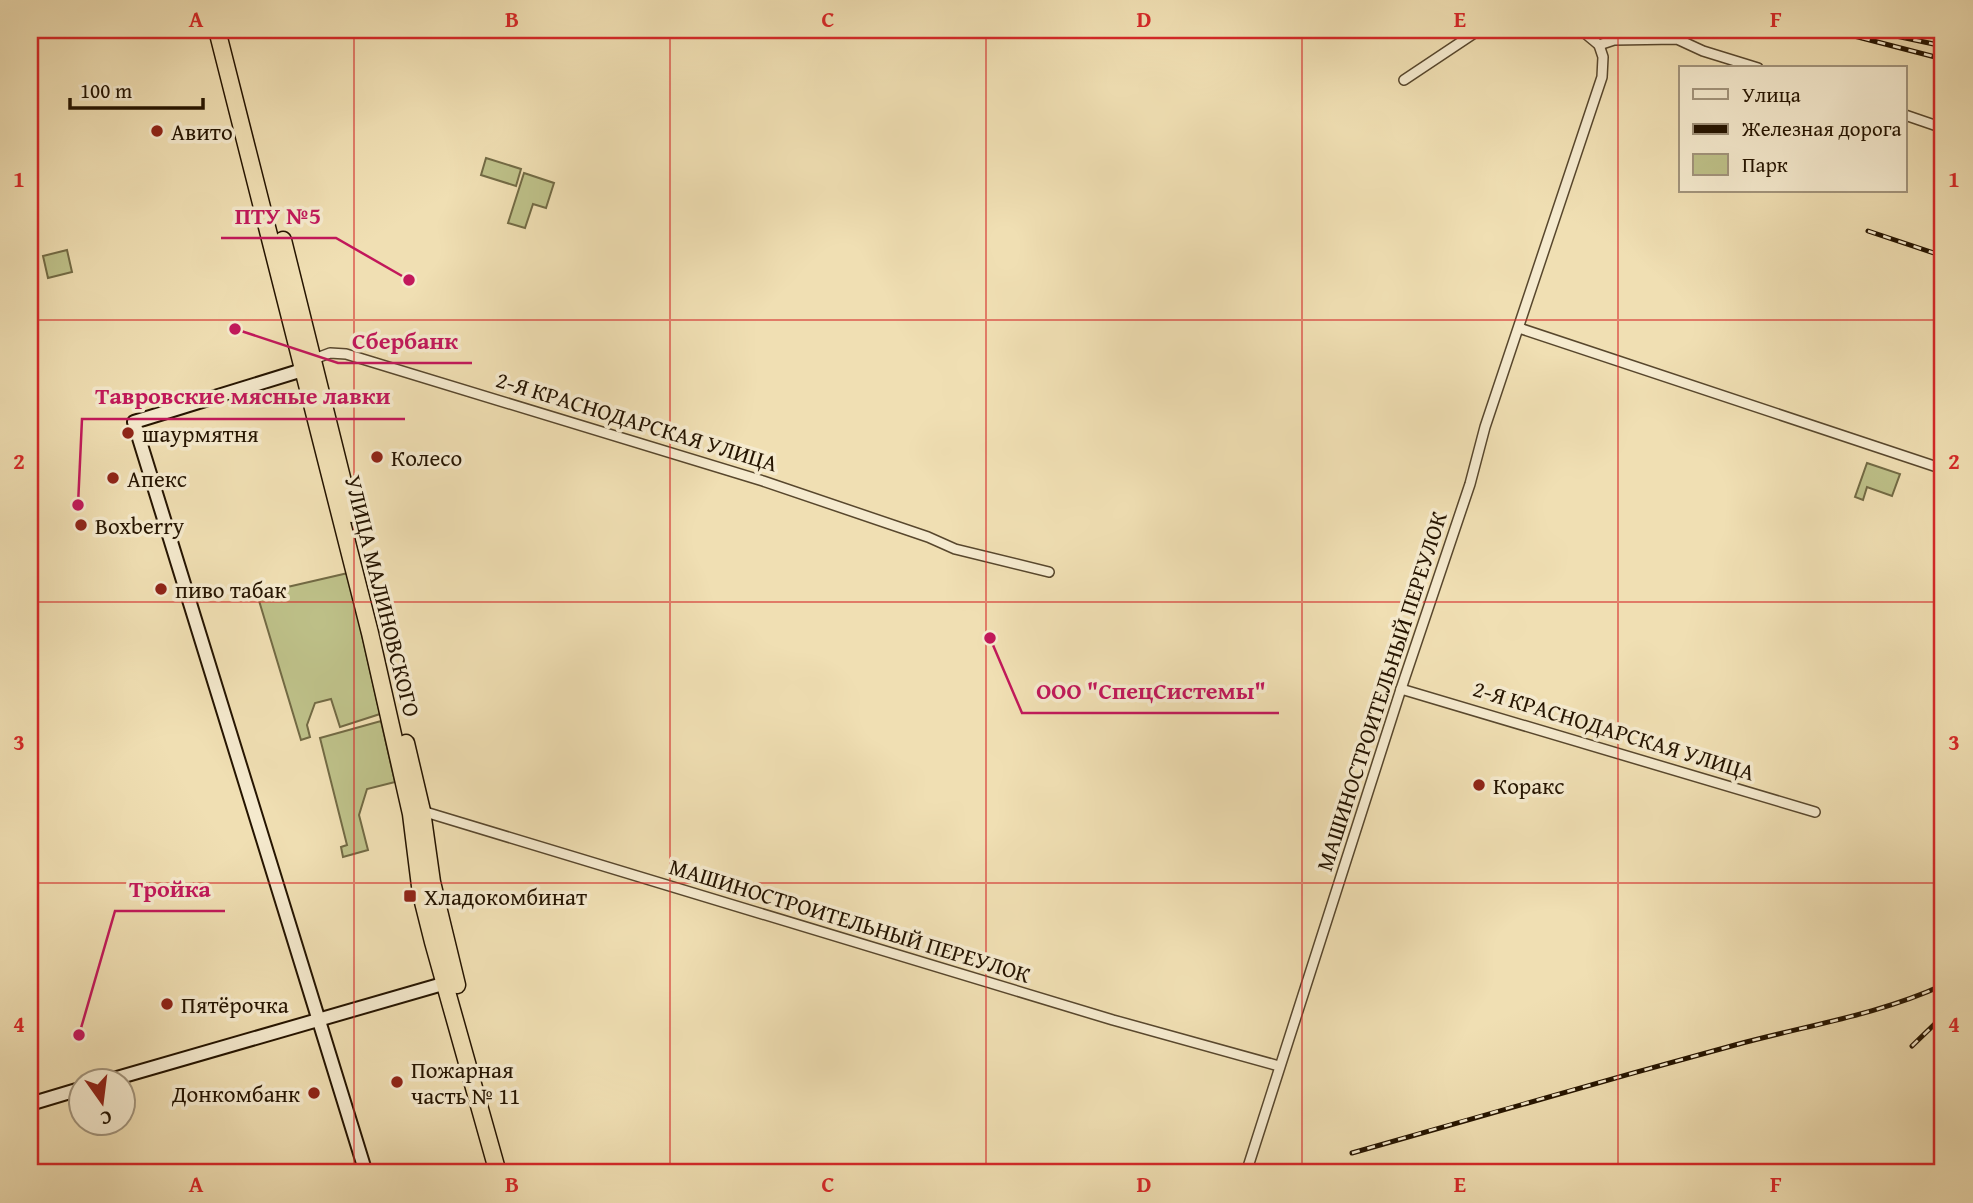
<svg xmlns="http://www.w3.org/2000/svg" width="1973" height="1203" font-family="'Gentium Book Plus',serif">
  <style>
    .green { fill: #bec189; stroke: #726a44; stroke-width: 2 }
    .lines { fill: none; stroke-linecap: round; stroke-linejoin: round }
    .street-casing { stroke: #58472d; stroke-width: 12 }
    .secondary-casing { stroke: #251400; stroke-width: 16 }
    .highway-casing { stroke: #251400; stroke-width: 19 }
    .street { stroke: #f5eace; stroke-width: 9 }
    .secondary { stroke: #f5eace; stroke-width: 12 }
    .highway { stroke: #f0dfb3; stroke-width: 16 }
    .rail-casing { stroke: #251400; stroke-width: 5 }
    .rail { stroke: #f5eace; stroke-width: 2.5; stroke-dasharray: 8; stroke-linecap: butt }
    .grid { fill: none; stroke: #d62828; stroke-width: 2; stroke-opacity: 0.55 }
    .poi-dot { fill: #8f2418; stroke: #f5eace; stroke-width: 2.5 }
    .labels { text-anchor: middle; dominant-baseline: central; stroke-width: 7; stroke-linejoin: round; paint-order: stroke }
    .poi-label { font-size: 23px; fill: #251400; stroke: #f5eace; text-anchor: start }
    .street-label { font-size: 23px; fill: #251400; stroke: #f5eace }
    .leader { fill: none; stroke: #c2185b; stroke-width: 2.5 }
    .callout-dot { fill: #c2185b; stroke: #f5eace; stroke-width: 2.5 }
    .callout-label { font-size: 24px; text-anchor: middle; font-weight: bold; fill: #c2185b; stroke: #f5eace; stroke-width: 7; stroke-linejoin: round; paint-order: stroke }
    .neatline { fill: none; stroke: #d62828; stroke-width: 2.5 }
    .grid-label { font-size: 23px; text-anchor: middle; font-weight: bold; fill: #d62828 }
  </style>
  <rect width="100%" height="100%" fill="#f0dfb3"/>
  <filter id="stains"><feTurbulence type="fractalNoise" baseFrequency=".00286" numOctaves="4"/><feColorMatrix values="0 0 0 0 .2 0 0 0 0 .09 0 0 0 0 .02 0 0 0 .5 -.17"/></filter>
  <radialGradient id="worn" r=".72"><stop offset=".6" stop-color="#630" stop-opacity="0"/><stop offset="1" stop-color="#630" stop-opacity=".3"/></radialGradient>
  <g class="green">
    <path d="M486,158L521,169L516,186L481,175Z"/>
    <path d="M524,173L554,183L546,208L533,204L525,228L508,223Z"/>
    <path d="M67,250L72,272L48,278L43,256Z"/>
    <path d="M1867,463L1900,474L1892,496L1867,487L1863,500L1855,497Z"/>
    <path d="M348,573L380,714L340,727L331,699L315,703L307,725L310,737L301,740L257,594Z"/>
    <path d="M381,721L395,782L367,789L359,815L368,850L343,857L341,847L347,845L320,738Z"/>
  </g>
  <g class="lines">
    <defs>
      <g id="street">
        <path d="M1581,30L1599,45L1614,40L1677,39L1703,51L1758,68"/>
        <path d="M1404,80L1479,30"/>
        <path d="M1905,115L1943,128"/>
        <path d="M1519,328L1943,469"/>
        <path d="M314,359L330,353L346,354L763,481L928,537L955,549L1049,572"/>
        <path d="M1401,689L1815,812"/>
        <path d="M422,811L1113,1020L1279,1066"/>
        <path d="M1246,1173L1401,689L1470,484L1485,427L1602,77L1603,57L1599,45"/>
      </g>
      <g id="secondary">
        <path d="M309,363L296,372L134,422L366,1173"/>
        <path d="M110,1080L453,981"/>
        <path d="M30,1104L80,1089"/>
      </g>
      <g id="highway">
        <path d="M217,30L370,633L411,814L421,894L433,942L498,1173"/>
        <path d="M283,240L351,514"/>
        <path d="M406,743L422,811L432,882L457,985"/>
      </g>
    </defs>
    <use href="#street" class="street-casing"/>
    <use href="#secondary" class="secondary-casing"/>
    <use href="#highway" class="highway-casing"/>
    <use href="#street" class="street"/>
    <use href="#secondary" class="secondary"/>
    <use href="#highway" class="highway"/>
    <defs>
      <g id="rail">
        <path d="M1739,30L1749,36"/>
        <path d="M1772,30L1792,36"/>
        <path d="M1831,30L1943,59"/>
        <path d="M1882,33L1943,46"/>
        <path d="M1868,231L1943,256"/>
        <path d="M1912,1046L1943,1016"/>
        <path d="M1352,1153C1479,1116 1607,1080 1735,1045C1804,1026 1878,1015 1943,985"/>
      </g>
    </defs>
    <use href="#rail" class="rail-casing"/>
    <use href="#rail" class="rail"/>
  </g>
  <path class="grid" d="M354,30V1173M670,30V1173M986,30V1173M1302,30V1173M1618,30V1173M30,320H1943M30,602H1943M30,883H1943"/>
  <g class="poi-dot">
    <circle cx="157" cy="131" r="7"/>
    <circle cx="128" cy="433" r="7"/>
    <circle cx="377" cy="457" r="7"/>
    <circle cx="113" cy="478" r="7"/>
    <circle cx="81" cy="525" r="7"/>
    <circle cx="161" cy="589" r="7"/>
    <circle cx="1479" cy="785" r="7"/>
    <rect x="403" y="889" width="14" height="14" rx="3.5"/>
    <circle cx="167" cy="1004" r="7"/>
    <circle cx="397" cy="1082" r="7"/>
    <circle cx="314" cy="1093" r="7"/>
  </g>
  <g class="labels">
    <g class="poi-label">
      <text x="171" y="131">Авито</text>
      <text x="142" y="433">шаурмятня</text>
      <text x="391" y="457">Колесо</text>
      <text x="127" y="478">Апекс</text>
      <text x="95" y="525">Boxberry</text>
      <text x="175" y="589">пиво табак</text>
      <text x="1493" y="785">Коракс</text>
      <text x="424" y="896">Хладокомбинат</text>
      <text x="181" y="1004">Пятёрочка</text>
      <text x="411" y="1069">Пожарная<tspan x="411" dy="26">часть № 11</tspan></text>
      <text x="300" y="1093" text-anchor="end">Донкомбанк</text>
    </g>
    <g class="street-label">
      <text transform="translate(637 421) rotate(17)">2-Я КРАСНОДАРСКАЯ УЛИЦА</text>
      <text transform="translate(383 596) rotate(76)">УЛИЦА МАЛИНОВСКОГО</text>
      <text transform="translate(1381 691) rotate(-72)">МАШИНОСТРОИТЕЛЬНЫЙ ПЕРЕУЛОК</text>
      <text transform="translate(1614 730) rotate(17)">2-Я КРАСНОДАРСКАЯ УЛИЦА</text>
      <text transform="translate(850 920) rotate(17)">МАШИНОСТРОИТЕЛЬНЫЙ ПЕРЕУЛОК</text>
    </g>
  </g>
  <path class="leader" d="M409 280L336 238H221M235 329L338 363H472M78 505L82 419H405M990 638L1022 713H1279M79 1035L115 911H225"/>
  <g class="callout-dot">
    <circle cx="409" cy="280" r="7"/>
    <circle cx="235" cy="329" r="7"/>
    <circle cx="78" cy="505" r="7"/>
    <circle cx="990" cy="638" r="7"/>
    <circle cx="79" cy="1035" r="7"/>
  </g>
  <g class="callout-label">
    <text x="278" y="224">ПТУ №5</text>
    <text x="405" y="349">Сбербанк</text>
    <text x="243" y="404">Тавровские мясные лавки</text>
    <text x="1151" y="699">ООО "СпецСистемы"</text>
    <text x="170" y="897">Тройка</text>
  </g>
  <rect width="1973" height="1203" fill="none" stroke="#f0dfb3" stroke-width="77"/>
  <rect x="1679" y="66" width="228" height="126" fill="#f5eace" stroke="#a2947c" stroke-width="2"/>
  <rect x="1693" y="89" width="35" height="10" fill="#f5eace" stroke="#a2947c" stroke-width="2"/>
  <text x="1742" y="102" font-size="21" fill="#251400">Улица</text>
  <rect x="1693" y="124" width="35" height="10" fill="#251400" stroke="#a2947c" stroke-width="2"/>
  <text x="1742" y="136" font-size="21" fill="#251400">Железная дорога</text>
  <rect x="1693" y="154" width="35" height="21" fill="#bec189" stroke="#a2947c" stroke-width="2"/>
  <text x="1742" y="172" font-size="21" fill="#251400">Парк</text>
  <g transform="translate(102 1102) rotate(166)"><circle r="33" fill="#f5eace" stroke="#a2947c" stroke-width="2"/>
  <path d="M0-5L12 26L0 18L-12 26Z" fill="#8f2418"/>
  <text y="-10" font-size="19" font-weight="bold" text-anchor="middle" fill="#251400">С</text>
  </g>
  <path d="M70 98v10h133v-10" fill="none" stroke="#251400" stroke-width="3.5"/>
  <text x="80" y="98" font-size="21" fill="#251400" stroke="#f5eace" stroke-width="5" paint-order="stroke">100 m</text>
  <rect x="38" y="38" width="1896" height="1126" class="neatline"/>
  <g class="grid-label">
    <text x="196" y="27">A</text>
    <text x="512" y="27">B</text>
    <text x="828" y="27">C</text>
    <text x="1144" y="27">D</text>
    <text x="1460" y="27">E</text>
    <text x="1776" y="27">F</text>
    <text x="19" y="187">1</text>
    <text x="1954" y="187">1</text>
    <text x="19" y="469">2</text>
    <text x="1954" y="469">2</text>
    <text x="19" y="750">3</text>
    <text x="1954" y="750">3</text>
    <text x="19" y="1032">4</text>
    <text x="1954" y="1032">4</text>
    <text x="196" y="1192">A</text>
    <text x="512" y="1192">B</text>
    <text x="828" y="1192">C</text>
    <text x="1144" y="1192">D</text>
    <text x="1460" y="1192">E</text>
    <text x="1776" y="1192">F</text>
  </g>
  <rect width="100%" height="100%" filter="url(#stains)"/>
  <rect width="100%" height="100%" fill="url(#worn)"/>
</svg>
